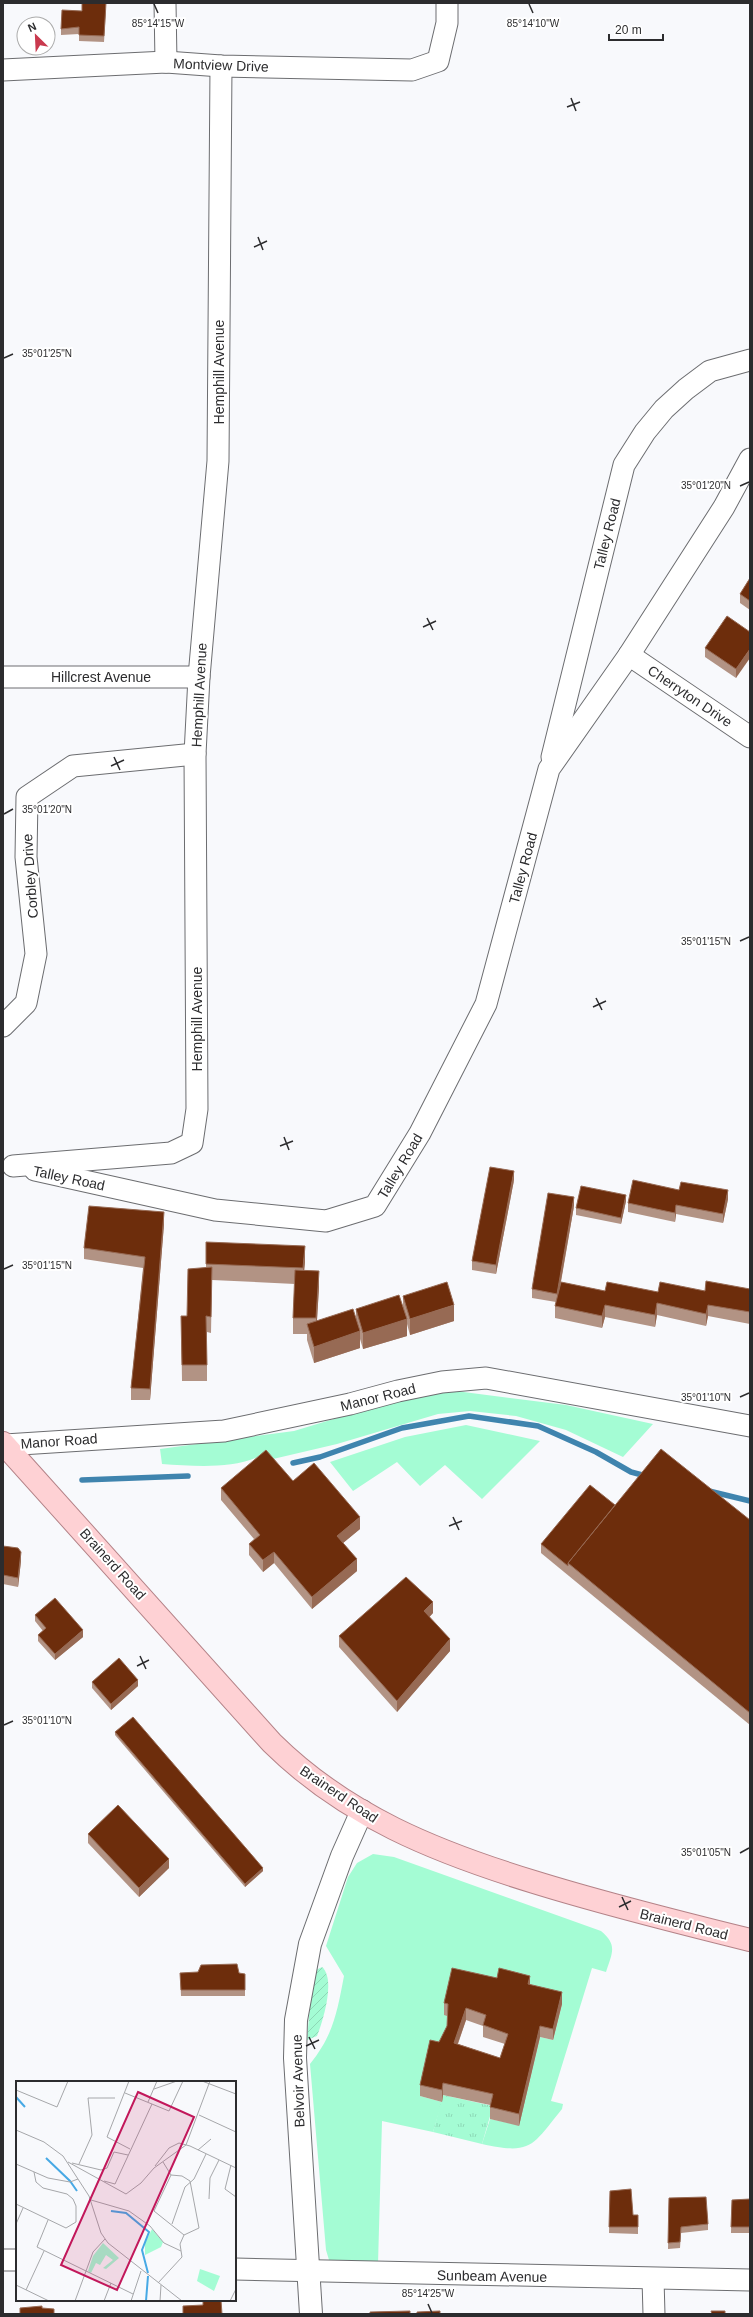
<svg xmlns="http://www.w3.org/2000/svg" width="753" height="2317" font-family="Helvetica,sans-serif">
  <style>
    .grass { fill: #a4fcd4 }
    .park { fill: url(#park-tufts) }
    .garden { fill: url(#garden-furrows) }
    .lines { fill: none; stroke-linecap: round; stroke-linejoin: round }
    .stream { stroke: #3f84ae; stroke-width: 5.5 }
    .minor-casing { stroke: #6c6d70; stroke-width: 23 }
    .tertiary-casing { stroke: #6c6d70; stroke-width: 24 }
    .primary-casing { stroke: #b48388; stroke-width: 24 }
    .minor { stroke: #fff; stroke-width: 21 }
    .tertiary { stroke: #fff; stroke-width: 22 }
    .primary { stroke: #fed1d4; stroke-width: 22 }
    .wall { fill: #b29384; fill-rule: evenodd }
    .shaded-wall { fill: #976a54 }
    .building { fill: #6d2d0c; stroke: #976a54; fill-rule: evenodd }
    .ticks { fill: none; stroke: #2c2c2e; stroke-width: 1.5 }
    .labels { text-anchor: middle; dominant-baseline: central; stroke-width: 4; stroke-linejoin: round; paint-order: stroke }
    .street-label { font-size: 14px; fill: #2c2c2e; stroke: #fff }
    .inset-river { fill: none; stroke: #47a9e5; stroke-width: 2 }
    .inset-road { fill: none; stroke: #a6a7aa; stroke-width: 1 }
    .view { fill: #c2185b; fill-opacity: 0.15; stroke: #c2185b; stroke-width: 2 }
    .inset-edge { fill: none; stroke: #2c2c2e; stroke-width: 2 }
    .ticks-label { font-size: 10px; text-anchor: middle; fill: #2c2c2e; stroke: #fff; stroke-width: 4; stroke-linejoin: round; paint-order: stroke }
  </style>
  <defs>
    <pattern id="park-tufts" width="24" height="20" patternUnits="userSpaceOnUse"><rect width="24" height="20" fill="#a4fcd4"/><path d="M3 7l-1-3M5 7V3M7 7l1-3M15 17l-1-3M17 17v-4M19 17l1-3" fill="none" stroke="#8dd8b6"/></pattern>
    <pattern id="garden-furrows" width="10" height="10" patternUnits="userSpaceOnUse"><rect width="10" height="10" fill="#a4fcd4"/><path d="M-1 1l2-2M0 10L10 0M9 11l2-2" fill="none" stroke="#8dd8b6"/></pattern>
  </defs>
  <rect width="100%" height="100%" fill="#f8f9fc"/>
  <g class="grass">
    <path d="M448,1390L566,1405L653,1424L623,1457L566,1430L516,1416L470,1411L438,1414L337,1444L273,1459L264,1454C235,1470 194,1466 162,1464L160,1449L294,1431L370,1408Z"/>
    <path d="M466,1425L540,1441L482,1499L445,1465L420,1486L397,1462L353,1491L330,1462L405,1437Z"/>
    <path d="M373,1854L394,1857L601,1931C618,1945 612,1953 606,1972L592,1968L551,2101L563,2104L562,2109C532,2146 532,2155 482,2144L490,2119L519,2125L540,2037L553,2040L562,2004L448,2016L447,2037L420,2096L442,2102L433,2132L382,2121L378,2264L345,2266L329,2260L326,2250L310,2064C334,2034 337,2012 344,1976L326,1946L348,1877L357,1863Z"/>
  </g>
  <path class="park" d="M443,2095L493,2106L482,2144L433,2132Z"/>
  <path class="garden" d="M322,1967C336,1979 323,2021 317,2036L307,2040L312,1983L316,1970Z"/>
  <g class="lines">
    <g class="stream">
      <path d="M293,1463L320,1457L402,1428L469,1416L538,1426L596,1452L631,1472L646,1476"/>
      <path d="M82,1480L188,1476"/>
      <path d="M709,1491L750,1501"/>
    </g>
    <defs>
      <g id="minor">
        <path d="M165,3L166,62"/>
        <path d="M3,70L166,62L221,66L412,70L438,61L447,23V3"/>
        <path d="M629,655L750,737"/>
        <path d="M3,677H199"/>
        <path d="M552,757L624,465L645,432L664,409L686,389L710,371L750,360"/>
        <path d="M3,1026L26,1003L36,954L26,857L27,797L73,766L195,754"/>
        <path d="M13,1166L171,1153L192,1143L197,1109L195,754L199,677L218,461L221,66"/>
        <path d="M35,1170L215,1210L326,1221L375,1206L420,1133L486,1004L549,769L629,655L724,507L750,459"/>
        <path d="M5,1445L224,1431L350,1404L398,1391L442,1382L486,1378L750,1426"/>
        <path d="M3,2260H17"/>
        <path d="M235,2269L750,2280"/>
        <path d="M653,2279L654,2314"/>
      </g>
      <path id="tertiary" d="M311,2314L295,2058L296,2020L310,1944L342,1856L362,1811"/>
      <path id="primary" d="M3,1443L272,1743C346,1816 436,1852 534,1882C605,1904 677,1922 750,1940"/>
    </defs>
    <use href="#minor" class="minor-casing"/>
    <use href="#tertiary" class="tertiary-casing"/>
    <use href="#primary" class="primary-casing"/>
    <use href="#minor" class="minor"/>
    <use href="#tertiary" class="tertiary"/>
    <use href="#primary" class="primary"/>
  </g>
  <g class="wall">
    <path d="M106,9L104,42L79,41V34L61,35V29L82,11Z"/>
    <path d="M750,578V610L740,603V594Z"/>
    <path d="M750,632L736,678L705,657V648Z"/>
    <path d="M514,1180L496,1274L472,1270V1261Z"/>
    <path d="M728,1199L723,1223L676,1214L675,1222L628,1212V1203Z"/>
    <path d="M626,1201L621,1224L576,1215V1208Z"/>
    <path d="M574,1206L561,1282L605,1291L658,1292L750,1289V1324L708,1316L706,1326L657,1315L655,1327L605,1317L602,1328L555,1318V1306L556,1302L532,1298V1289Z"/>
    <path d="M164,1224L150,1400H131V1388L143,1268L84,1259V1248Z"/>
    <path d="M206,1242L305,1262L304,1270L319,1287L317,1321L356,1319V1309L403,1307V1296L454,1321L410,1335L407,1324V1336L363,1349L360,1339V1348L314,1363L307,1340V1334H293V1318L295,1284L212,1280L211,1333L207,1332V1381H182L181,1316H187L206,1268Z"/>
    <path d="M293,1481L360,1529L343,1543L357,1571L312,1609L274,1563L263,1572L249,1555V1544L254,1539L221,1500V1488Z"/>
    <path d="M615,1505L750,1520V1725L541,1553V1544Z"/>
    <path d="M3,1546L21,1561L18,1587L3,1584Z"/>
    <path d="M433,1613L429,1617L450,1651L397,1712L339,1647V1636Z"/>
    <path d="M35,1615L83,1637L55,1660L38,1641V1635L43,1631L35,1621Z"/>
    <path d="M92,1682L138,1686L111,1710L92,1688Z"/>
    <path d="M115,1732L263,1871L245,1887L115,1735Z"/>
    <path d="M88,1834L169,1868L139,1897L88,1843Z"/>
    <path d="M180,1973L245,1974V1996H181Z"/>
    <path d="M497,1978L530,1985L562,2004L553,2040L540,2037L519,2126L490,2119V2105L443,2095L442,2102L420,2096V2085L447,2026V2016L444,2015V2003ZM466,2020L483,2026V2037L505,2044L500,2058L458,2044Z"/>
    <path d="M610,2191L633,2215H638V2234L609,2233Z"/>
    <path d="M669,2198L708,2224V2230L681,2233L680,2248L668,2249Z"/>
    <path d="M750,2199V2233H731L732,2200Z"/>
  </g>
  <g class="shaded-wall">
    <path d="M750,649V658L736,678V669Z"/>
    <path d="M514,1171V1180L496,1274V1265Z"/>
    <path d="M728,1190V1199L723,1223V1214Z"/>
    <path d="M626,1195V1201L621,1224V1218Z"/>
    <path d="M574,1197V1206L557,1303V1294Z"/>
    <path d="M676,1205V1214L675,1222V1213Z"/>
    <path d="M164,1212V1224L150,1400V1389Z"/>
    <path d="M305,1246V1262L303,1284V1268Z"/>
    <path d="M319,1271V1287L316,1335V1318Z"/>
    <path d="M657,1303V1315L655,1327V1315Z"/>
    <path d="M454,1305V1321L410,1335V1319Z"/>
    <path d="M605,1305V1317L602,1328V1316Z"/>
    <path d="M708,1305V1316L706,1326V1314Z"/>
    <path d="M407,1319V1336L363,1349V1333Z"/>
    <path d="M360,1331V1348L314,1363V1347Z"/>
    <path d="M360,1517V1529L337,1548V1536Z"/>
    <path d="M21,1552V1561L18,1587V1578Z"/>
    <path d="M274,1552V1563L263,1572V1560Z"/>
    <path d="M357,1559V1571L312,1609V1597Z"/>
    <path d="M433,1602V1613L424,1623V1611Z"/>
    <path d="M83,1630V1637L55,1660V1654Z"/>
    <path d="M450,1639V1651L397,1712V1701Z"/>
    <path d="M138,1680V1686L111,1710V1704Z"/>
    <path d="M169,1859V1868L139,1897V1888Z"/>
    <path d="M263,1868V1871L245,1887V1884Z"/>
    <path d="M530,1976V1987L528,1984Z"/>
    <path d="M562,1992V2004L553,2040V2029Z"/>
    <path d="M466,2008V2020L454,2054V2043Z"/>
    <path d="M540,2026V2037L519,2126V2114Z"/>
    <path d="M443,2083V2095L442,2102V2090Z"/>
  </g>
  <g class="building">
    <path d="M82,3H106L104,36L79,35V27L61,29L62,10L82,11Z"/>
    <path d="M750,578V601L740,594Z"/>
    <path d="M727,616L750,632V649L736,669L705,648Z"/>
    <path d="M490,1167L514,1171L496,1265L472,1261Z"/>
    <path d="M633,1180L679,1190L681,1182L728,1190L723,1214L676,1205L675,1213L628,1203Z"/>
    <path d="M581,1186L626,1195L621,1218L576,1208Z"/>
    <path d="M548,1193L574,1197L557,1294L532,1289Z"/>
    <path d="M89,1206L164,1212L150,1389L131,1388L145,1257L84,1248Z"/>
    <path d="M206,1242L305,1246L303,1268L206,1264Z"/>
    <path d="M212,1267L211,1317L206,1316L207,1365H182L181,1316H187L188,1269Z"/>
    <path d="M295,1270L319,1271L316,1318H293Z"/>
    <path d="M706,1281L750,1289V1312L708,1305L706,1314L657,1303L655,1315L605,1305L602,1316L555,1306L561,1282L605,1291L607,1282L658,1292L660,1282L705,1291Z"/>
    <path d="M447,1282L454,1305L410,1319L403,1296Z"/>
    <path d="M399,1295L407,1319L363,1333L356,1309Z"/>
    <path d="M353,1309L360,1331L314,1347L307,1324Z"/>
    <path d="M661,1449L750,1520V1713L568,1563Z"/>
    <path d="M266,1450L293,1481L314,1463L360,1517L337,1536L357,1559L312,1597L274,1552L263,1560L249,1544L260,1535L221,1488Z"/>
    <path d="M590,1485L615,1505L568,1563V1566L541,1544Z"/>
    <path d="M3,1546L18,1548L21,1552L18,1578L3,1575Z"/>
    <path d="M406,1577L433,1602L424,1611L450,1639L397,1701L339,1636Z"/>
    <path d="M55,1598L83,1630L55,1654L38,1635L46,1628L35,1615Z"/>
    <path d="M119,1658L138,1680L111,1704L92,1682Z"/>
    <path d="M133,1717L263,1868L245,1884L115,1732Z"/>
    <path d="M118,1805L169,1859L139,1888L88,1834Z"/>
    <path d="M237,1964L239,1973L245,1974V1990H181L180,1973L198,1972L201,1965Z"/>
    <path d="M452,1968L497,1978L499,1968L530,1976L528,1984L562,1992L553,2029L540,2026L519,2114L490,2107L493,2094L443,2083L442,2090L420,2085L430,2040L439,2042L447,2026L448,2004L444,2003ZM466,2008L486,2015L483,2025L508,2034L500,2058L454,2043Z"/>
    <path d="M631,2189L633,2215H638V2227H609L610,2191Z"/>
    <path d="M706,2197L708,2224L681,2227L680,2242L668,2243L669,2198Z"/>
    <path d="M750,2199V2227H731L732,2200Z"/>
    <path d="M203,2300H221L222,2314H183V2306L203,2305Z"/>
    <path d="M42,2306V2308L54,2309V2314H20V2308Z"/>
    <path d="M410,2311V2314H370V2312Z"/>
    <path d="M440,2311V2314H417V2312Z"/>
    <path d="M711,2311H725V2314H712Z"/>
  </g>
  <path class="ticks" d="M154,4L158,13M529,4L533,13M571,98L576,111M567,107L580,102M258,237L263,250M254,247L267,241M4,358L13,354M740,486L749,482M427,618L433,630M423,627L436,621M114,757L120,770M111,766L124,760M4,814L13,809M740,941L749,937M596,998L602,1010M593,1007L606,1001M284,1137L289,1150M280,1146L293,1141M4,1269L13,1265M740,1397L749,1393M453,1517L459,1530M449,1526L462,1521M140,1656L146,1669M137,1666L149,1660M4,1725L13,1721M740,1853L749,1848M622,1897L628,1910M619,1907L631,1901M309,2037L315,2049M306,2046L319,2040M428,2304L432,2313"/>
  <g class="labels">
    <g class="street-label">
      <text transform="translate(221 65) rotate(2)">Montview Drive</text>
      <text transform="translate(219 372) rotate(-90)">Hemphill Avenue</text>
      <text transform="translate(607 534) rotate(-76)">Talley Road</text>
      <text x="101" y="677">Hillcrest Avenue</text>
      <text transform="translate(199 695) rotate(-87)">Hemphill Avenue</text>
      <text transform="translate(690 696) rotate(34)">Cherryton Drive</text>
      <text transform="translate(523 868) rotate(-75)">Talley Road</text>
      <text transform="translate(30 876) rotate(-94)">Corbley Drive</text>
      <text transform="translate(197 1019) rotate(-90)">Hemphill Avenue</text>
      <text transform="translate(400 1166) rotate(-59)">Talley Road</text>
      <text transform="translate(69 1178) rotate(12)">Talley Road</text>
      <text transform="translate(378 1397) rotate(-14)">Manor Road</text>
      <text transform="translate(59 1441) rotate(-4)">Manor Road</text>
      <text transform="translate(113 1564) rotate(48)">Brainerd Road</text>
      <text transform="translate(339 1794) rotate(34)">Brainerd Road</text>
      <text transform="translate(684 1924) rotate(14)">Brainerd Road</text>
      <text transform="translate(298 2081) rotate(-92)">Belvoir Avenue</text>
      <text transform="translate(492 2276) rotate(1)">Sunbeam Avenue</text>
    </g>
  </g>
  <g transform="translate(16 2081)">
    <rect width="220" height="220" fill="#f8f9fc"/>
    <path d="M136,148L147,161L145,166L129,174V162ZM87,162L103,177L90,188L87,187L97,179L90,174L84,184L80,182L75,192L72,190L77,175Z" fill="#a4fcd4"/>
    <path d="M184,188L204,195L198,210L181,200Z" fill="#a4fcd4"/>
    <path class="inset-river" d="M0,16L9,26M30,77L54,100L61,110M95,130L110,132L133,151L126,169L132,192M130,220L132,195"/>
    <path class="inset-road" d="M113,0L91,56L114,68M186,0L220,13M138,8L161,0M0,9L41,26L52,0M109,12L153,30L167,0M132,21L141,0M183,34L220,51M0,49L28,61L47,75L73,115L85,152L92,162L166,220M182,69L195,58M52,81L110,113L125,102L138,87L170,64L194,0M56,82L85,89L91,87L98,71L112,74M0,83L32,97L54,101L62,98M63,83L76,54L72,17H99M215,84L209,108L220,116M139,85L153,67L163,62L174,65L220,87M155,94L138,130L168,154M88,100L99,103L136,23M193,118L194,97L203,79M75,119L113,130L134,145L148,162L165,170M0,123L50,147L60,141V125L57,118L51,113L27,107L20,101L18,91M32,139L21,166L117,213M0,143L7,127M156,143L169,106L178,98L190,73M142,202L166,176L164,163L168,154L183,147L174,100L166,95L155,94L147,81M0,204L33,220M10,209L28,170M59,220L77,171L89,158M88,220L95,202M115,220L125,190M144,220L145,204M214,220L220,208"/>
    <path class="view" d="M122,11L178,36L101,209L45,184Z"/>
    <rect width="220" height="220" class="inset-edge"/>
  </g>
  <g class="ticks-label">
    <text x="158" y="27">85°14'15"W</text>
    <text x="533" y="27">85°14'10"W</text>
    <text x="47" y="357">35°01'25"N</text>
    <text x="706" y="489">35°01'20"N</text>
    <text x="47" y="813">35°01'20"N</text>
    <text x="706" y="945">35°01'15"N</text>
    <text x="47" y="1269">35°01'15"N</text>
    <text x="706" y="1401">35°01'10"N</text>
    <text x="47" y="1724">35°01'10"N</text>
    <text x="706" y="1856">35°01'05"N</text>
    <text x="428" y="2297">85°14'25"W</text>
  </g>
  <rect width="753" height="2317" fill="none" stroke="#2c2c2e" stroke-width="8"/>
  <g transform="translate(36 36) rotate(336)"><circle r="19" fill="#ffffff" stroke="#ababab"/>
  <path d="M0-3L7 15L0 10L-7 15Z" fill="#c9394e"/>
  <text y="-6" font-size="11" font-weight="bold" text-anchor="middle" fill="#2c2c2e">N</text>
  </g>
  <path d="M609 34v6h54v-6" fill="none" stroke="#2c2c2e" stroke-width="2"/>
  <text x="615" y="34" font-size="12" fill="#2c2c2e" stroke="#ffffff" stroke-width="3" paint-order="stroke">20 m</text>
</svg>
